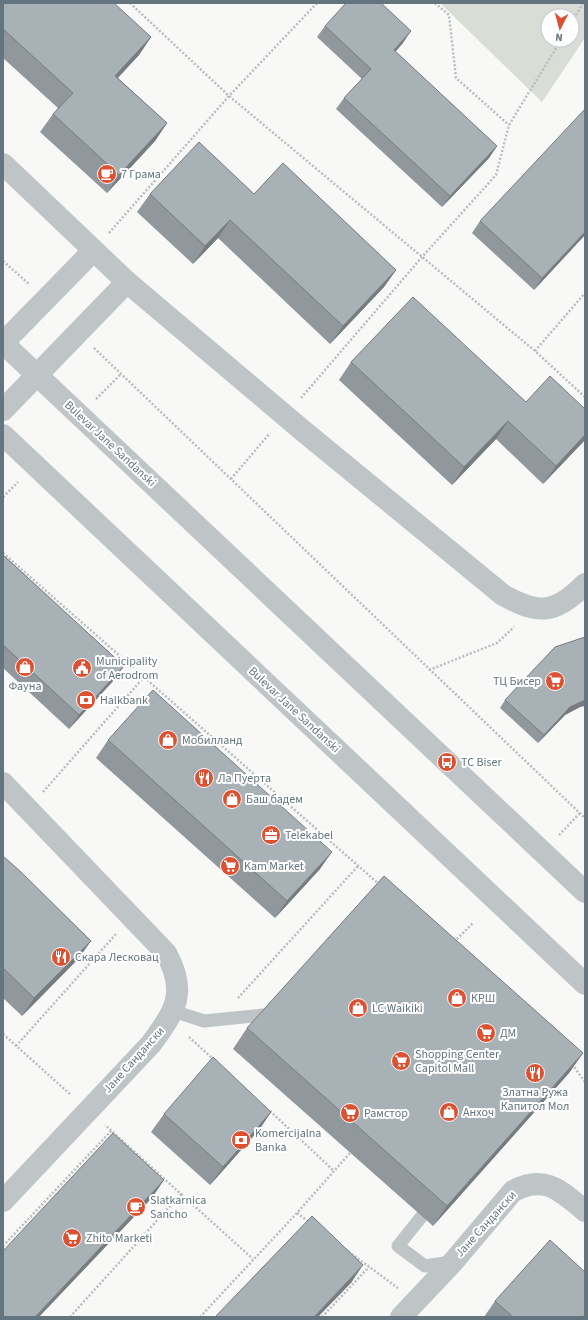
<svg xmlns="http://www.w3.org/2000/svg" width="588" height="1320" font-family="'Source Sans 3',sans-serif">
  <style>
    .green { fill: #d8ddd5; fill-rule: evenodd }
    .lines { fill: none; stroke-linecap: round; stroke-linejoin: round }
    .path { stroke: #babdbf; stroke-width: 2.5; stroke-dasharray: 2 2; stroke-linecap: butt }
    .service { stroke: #bfc4c7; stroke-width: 13 }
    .minor { stroke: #bfc4c7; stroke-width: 22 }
    .tertiary { stroke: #bfc4c7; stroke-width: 22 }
    .wall { fill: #90989d }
    .shaded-wall { fill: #767c7f }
    .building { fill: #a8b1b6; stroke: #767c7f }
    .labels { text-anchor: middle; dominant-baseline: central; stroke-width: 4; stroke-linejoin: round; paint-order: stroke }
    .poi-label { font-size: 12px; fill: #64757f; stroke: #fff; text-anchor: start }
    .street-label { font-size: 12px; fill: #64757f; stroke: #fff }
  </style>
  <rect width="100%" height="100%" fill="#f8f8f6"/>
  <path class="green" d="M440,3H585V38L542,102ZM548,16H572V40H548Z"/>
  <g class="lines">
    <g class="path">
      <path d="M130,3L229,96L535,351L585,397"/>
      <path d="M435,3L449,15L456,78L509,125"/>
      <path d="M572,22L583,3"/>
      <path d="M109,233L229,96L317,3"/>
      <path d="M3,261L29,284"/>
      <path d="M94,348L585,818"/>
      <path d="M535,351L585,293"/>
      <path d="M301,398L422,257L496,175L509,125L561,40"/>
      <path d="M96,399L121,374"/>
      <path d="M231,479L270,433"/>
      <path d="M3,497L18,482"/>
      <path d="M3,553L380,885"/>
      <path d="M429,670L497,643L514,627"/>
      <path d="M43,792L144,677"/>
      <path d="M559,835L580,813"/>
      <path d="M454,942L473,923"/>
      <path d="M238,998L359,865"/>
      <path d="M3,1034L71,1095"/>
      <path d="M189,1037L213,1059"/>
      <path d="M16,1046L116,934"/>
      <path d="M572,1064L585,1082"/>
      <path d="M270,1111L334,1171"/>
      <path d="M181,1194L253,1259"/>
      <path d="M297,1213L309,1222"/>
      <path d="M3,1246L111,1131"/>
      <path d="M345,1249L398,1288"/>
      <path d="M70,1317L181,1194L105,1125"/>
      <path d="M200,1317L297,1213L350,1153"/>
      <path d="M322,1317L369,1267"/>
    </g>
    <g class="service">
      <path d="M173,1011L204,1021L263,1015"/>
      <path d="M422,1216L398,1246L425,1266L451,1262"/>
    </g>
    <g class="minor">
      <path d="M3,164L127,282L302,430L503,595C539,615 556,614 585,584"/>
      <path d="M3,343L93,251"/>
      <path d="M3,410L127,282"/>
      <path d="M3,783L166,953C188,993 175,1011 151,1044L3,1201"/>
      <path d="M401,1317L453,1262L513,1191C545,1174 561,1191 585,1211"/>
    </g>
    <g class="tertiary">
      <path d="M3,343L585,892"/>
      <path d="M3,435L585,984"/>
    </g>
  </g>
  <g class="wall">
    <path d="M3,3L151,37L139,55L118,78L167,123L155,141L107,193L40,132L53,114L58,108L3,58Z"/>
    <path d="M325,26L403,43L395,52L497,146L489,158L442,207L336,109L344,98L362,79L317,37Z"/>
    <path d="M150,194H254L396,270L384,287L330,344L218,238L193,264L137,212Z"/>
    <path d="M480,221L585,235L534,290L472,233Z"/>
    <path d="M351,362L526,402L585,409V440L543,484L496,439L452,485L339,380Z"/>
    <path d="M3,555L124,666L114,680L69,729L3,668Z"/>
    <path d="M505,700L580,707L565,715L538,743L500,708Z"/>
    <path d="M108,740L320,869L275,918L96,758Z"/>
    <path d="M3,856L79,958L22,1016L3,998Z"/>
    <path d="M247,1028L583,1053L569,1073L433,1226L233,1049Z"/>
    <path d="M271,1112L259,1130L210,1185L151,1132L164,1114Z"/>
    <path d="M495,1301L585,1317H484Z"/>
  </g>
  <g class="shaded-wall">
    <path d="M411,31L403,43L386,62L394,50Z"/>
    <path d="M151,37L139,55L103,93L115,76Z"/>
    <path d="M167,123L155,141L107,193L119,175Z"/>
    <path d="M497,146L489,158L442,207L450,196Z"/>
    <path d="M230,220L218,238L193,264L205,246Z"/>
    <path d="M585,232V235L534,290L542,278Z"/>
    <path d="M396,270L384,287L330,344L343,326Z"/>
    <path d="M508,421L496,439L452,485L464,467Z"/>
    <path d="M585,435V440L543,484L556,466Z"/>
    <path d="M124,666L114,680L69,729L79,715Z"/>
    <path d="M585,700V706L580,707L565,715L538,743L544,735L570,707Z"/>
    <path d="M332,852L320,869L275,918L287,901Z"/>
    <path d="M91,941L79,958L22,1016L34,998Z"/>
    <path d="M583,1053L569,1073L433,1226L447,1206Z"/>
    <path d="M271,1112L259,1130L210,1185L223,1167Z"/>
    <path d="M164,1180L152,1198L39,1317H35Z"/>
    <path d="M363,1265L351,1283L318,1317H314Z"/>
  </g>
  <g class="building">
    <path d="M3,3H114L151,37L115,76L167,123L119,175L53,114L73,93L3,29Z"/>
    <path d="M346,3H381L411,31L394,50L497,146L450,196L344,98L371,69L325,26Z"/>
    <path d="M585,109V232L542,278L480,221Z"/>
    <path d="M199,142L254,194L283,163L396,270L343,326L230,220L205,246L150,194Z"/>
    <path d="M413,297L526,402L550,376L585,409V435L556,466L508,421L464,467L351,362Z"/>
    <path d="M3,555L124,666L79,715L3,645Z"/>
    <path d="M585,637V700L570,707L544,735L505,700L555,647Z"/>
    <path d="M153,690L332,852L287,901L108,740Z"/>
    <path d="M3,856L21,872L91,941L34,998L3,968Z"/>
    <path d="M384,876L583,1053L447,1206L247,1028Z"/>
    <path d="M213,1057L271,1112L223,1167L164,1114Z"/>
    <path d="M113,1133L164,1180L35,1317H5L3,1315V1251Z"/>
    <path d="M312,1216L363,1265L314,1317H215Z"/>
    <path d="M550,1240L585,1272V1314L583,1317H513L495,1301Z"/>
  </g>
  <defs>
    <symbol id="cafe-disc" viewBox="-11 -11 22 22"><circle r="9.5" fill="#dc5131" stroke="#fff"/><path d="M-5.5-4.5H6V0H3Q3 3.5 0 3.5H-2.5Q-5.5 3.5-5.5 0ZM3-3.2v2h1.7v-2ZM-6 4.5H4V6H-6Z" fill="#fff"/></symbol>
    <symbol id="shop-disc" viewBox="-11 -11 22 22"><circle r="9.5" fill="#dc5131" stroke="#fff"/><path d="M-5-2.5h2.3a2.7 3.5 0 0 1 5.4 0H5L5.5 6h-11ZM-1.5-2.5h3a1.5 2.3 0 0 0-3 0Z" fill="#fff"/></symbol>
    <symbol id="civic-disc" viewBox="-11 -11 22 22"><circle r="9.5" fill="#dc5131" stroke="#fff"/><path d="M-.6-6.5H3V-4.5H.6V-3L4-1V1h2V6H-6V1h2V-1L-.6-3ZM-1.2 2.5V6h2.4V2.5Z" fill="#fff"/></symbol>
    <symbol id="supermarket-disc" viewBox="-11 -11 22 22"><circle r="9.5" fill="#dc5131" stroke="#fff"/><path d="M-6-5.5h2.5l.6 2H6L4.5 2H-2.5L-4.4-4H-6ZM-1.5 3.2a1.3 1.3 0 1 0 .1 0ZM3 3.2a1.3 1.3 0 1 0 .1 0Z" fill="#fff"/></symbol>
    <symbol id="bank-disc" viewBox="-11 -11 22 22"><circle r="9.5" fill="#dc5131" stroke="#fff"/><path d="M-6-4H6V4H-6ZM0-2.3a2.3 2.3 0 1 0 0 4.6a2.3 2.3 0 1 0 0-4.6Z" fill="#fff"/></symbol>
    <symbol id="bus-disc" viewBox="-11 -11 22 22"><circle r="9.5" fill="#dc5131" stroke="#fff"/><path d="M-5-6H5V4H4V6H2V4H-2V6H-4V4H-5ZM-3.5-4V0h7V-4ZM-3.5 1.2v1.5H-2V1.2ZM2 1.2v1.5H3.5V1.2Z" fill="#fff"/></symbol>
    <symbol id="restaurant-disc" viewBox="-11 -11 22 22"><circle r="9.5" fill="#dc5131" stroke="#fff"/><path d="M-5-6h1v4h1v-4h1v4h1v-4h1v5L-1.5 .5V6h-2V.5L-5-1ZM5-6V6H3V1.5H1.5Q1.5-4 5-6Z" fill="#fff"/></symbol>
    <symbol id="office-disc" viewBox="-11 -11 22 22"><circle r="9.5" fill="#dc5131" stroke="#fff"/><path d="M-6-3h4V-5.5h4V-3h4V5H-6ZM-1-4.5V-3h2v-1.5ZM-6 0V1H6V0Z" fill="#fff"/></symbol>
  </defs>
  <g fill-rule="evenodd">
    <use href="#cafe-disc" x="96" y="163" width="22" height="22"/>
    <use href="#shop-disc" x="14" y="656" width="22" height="22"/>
    <use href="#civic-disc" x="71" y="657" width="22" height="22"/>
    <use href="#supermarket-disc" x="544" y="670" width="22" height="22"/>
    <use href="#bank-disc" x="75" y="689" width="22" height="22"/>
    <use href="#shop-disc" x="157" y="729" width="22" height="22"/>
    <use href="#bus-disc" x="436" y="751" width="22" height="22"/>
    <use href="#restaurant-disc" x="193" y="767" width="22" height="22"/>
    <use href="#shop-disc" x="221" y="788" width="22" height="22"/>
    <use href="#office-disc" x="260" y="824" width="22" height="22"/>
    <use href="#supermarket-disc" x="219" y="855" width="22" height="22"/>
    <use href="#restaurant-disc" x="50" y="946" width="22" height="22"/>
    <use href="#shop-disc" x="446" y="987" width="22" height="22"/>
    <use href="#shop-disc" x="347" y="997" width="22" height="22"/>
    <use href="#supermarket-disc" x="475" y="1022" width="22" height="22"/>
    <use href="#supermarket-disc" x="390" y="1050" width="22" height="22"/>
    <use href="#restaurant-disc" x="524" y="1062" width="22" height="22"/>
    <use href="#shop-disc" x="438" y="1101" width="22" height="22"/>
    <use href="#supermarket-disc" x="339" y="1102" width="22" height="22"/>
    <use href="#bank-disc" x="230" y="1129" width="22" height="22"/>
    <use href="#cafe-disc" x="125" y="1196" width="22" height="22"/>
    <use href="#supermarket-disc" x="61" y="1227" width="22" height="22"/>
  </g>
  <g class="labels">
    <g class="poi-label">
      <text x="121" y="174">7 Грама</text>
      <text x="96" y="661">Municipality<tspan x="96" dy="14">of Aerodrom</tspan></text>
      <text x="541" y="681" text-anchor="end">ТЦ Бисер</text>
      <text x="25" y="686" text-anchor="middle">Фауна</text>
      <text x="100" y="700">Halkbank</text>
      <text x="182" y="740">Мобилланд</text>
      <text x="461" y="762">TC Biser</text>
      <text x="218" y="778">Ла Пуерта</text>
      <text x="246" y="799">Баш бадем</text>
      <text x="285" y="835">Telekabel</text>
      <text x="244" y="866">Kam Market</text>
      <text x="75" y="957">Скара Лесковац</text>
      <text x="471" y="998">КРШ</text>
      <text x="372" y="1008">LC Waikiki</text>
      <text x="500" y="1033">ДМ</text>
      <text x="415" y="1054">Shopping Center<tspan x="415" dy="14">Capitol Mall</tspan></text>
      <text x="535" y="1092" text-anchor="middle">Златна Ружа<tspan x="535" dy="14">Капитол Мол</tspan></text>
      <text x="463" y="1112">Анхоч</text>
      <text x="364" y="1113">Рамстор</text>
      <text x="255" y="1133">Komercijalna<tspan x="255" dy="14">Banka</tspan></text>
      <text x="150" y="1200">Slatkarnica<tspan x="150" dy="14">Sancho</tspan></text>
      <text x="86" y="1238">Zhito Marketi</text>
    </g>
    <g class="street-label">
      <text transform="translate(110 444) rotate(43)">Bulevar Jane Sandanski</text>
      <text transform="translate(294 710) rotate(43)">Bulevar Jane Sandanski</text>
      <text transform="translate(134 1060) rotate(-48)">Јане Сандански</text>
      <text transform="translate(486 1224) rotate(-48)">Јане Сандански</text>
    </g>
  </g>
  <rect width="588" height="1320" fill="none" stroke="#64757f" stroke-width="8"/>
  <g transform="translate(560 28) rotate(186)"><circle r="19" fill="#ffffff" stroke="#c1c8cc"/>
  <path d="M0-3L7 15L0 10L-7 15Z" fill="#dc5131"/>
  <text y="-6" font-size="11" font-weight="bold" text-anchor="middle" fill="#64757f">N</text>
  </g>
</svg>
